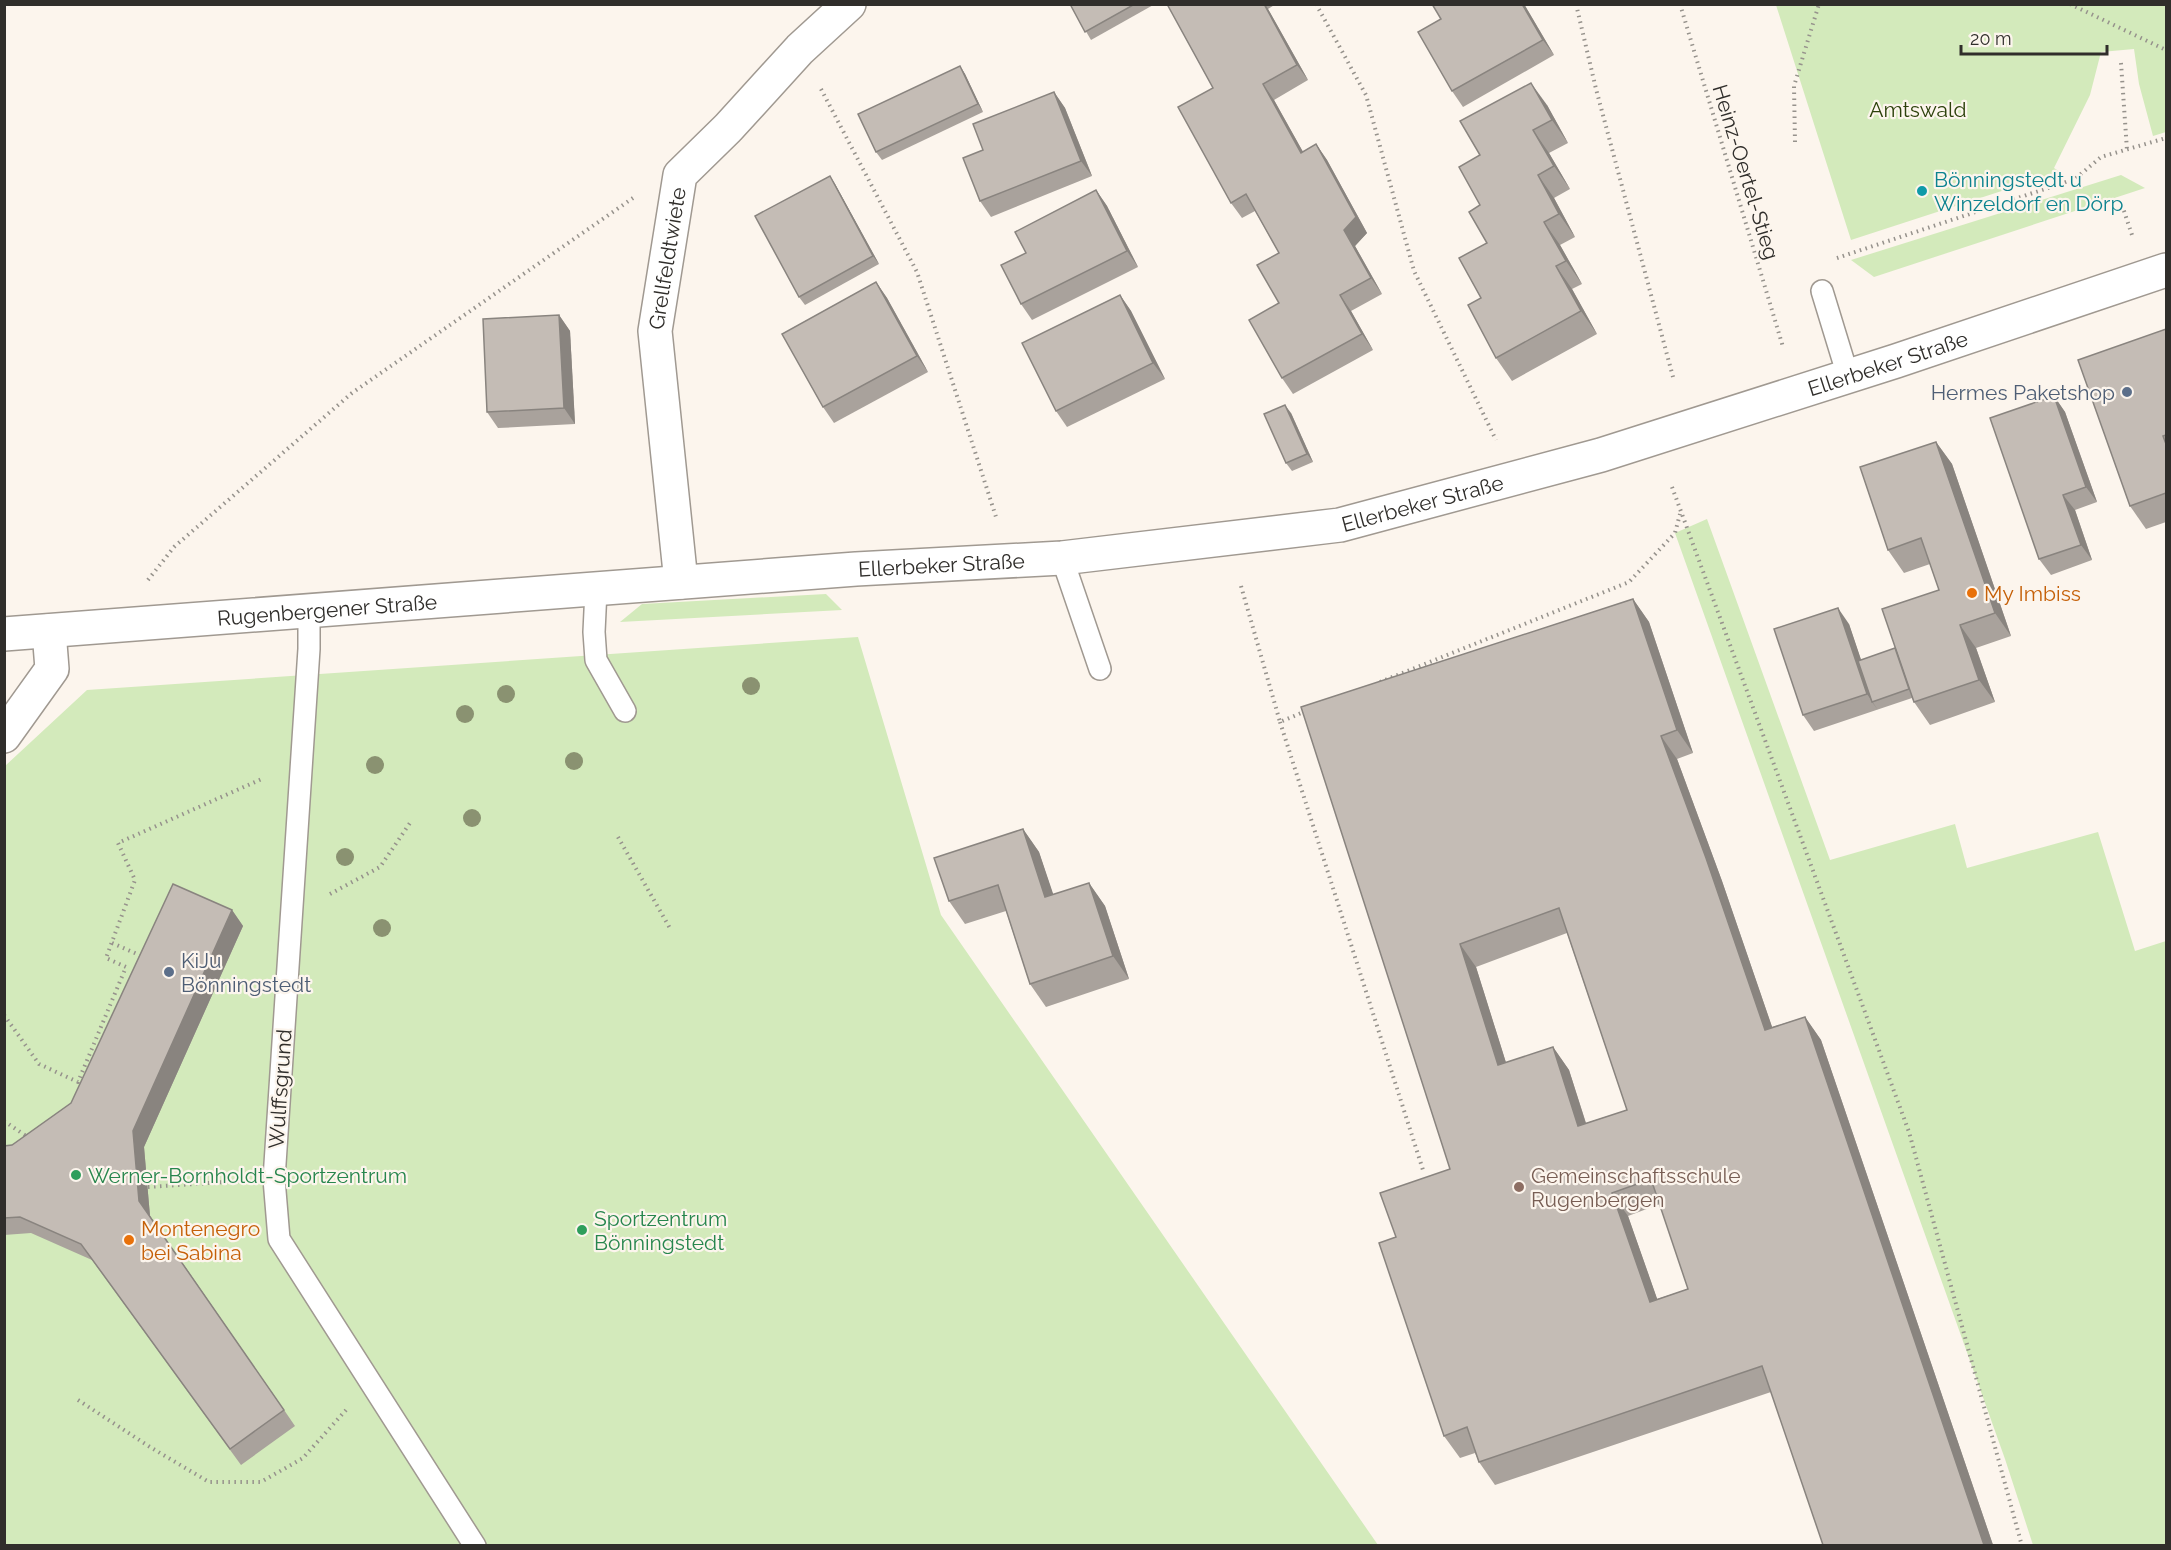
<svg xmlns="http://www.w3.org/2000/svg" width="2171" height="1550" font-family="Raleway,sans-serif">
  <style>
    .green { fill: #d3eabb }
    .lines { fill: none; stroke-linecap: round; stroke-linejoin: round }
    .lane-casing { stroke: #a09991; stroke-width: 24 }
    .street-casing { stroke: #a09991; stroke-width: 36 }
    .secondary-casing { stroke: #a09991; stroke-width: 36 }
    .path { stroke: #96928c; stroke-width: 4; stroke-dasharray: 1.5 4.5; stroke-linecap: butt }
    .lane { stroke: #fff; stroke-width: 21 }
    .street { stroke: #fff; stroke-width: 33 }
    .secondary { stroke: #fff; stroke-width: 33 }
    .tree { fill: #8a9271 }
    .wall { fill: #a9a29c; fill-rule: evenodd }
    .shaded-wall { fill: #89847f }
    .building { fill: #c4bcb5; stroke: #89847f; stroke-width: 1.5; fill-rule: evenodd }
    .culture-dot { fill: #0f9aa8; stroke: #fcf5ed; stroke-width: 2 }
    .service-dot { fill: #5c6f8a; stroke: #fcf5ed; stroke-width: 2 }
    .food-dot { fill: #e8710a; stroke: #fcf5ed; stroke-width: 2 }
    .leisure-dot { fill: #2e9e5b; stroke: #fcf5ed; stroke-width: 2 }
    .education-dot { fill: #8d6e63; stroke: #fcf5ed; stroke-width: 2 }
    .labels { text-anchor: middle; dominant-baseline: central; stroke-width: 4.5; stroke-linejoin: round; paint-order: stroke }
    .park-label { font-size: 21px; fill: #2c410b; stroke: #fcf5ed }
    .street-label { font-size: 21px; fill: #302e2b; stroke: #fcf5ed }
    .culture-label { font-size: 21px; fill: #0d838f; stroke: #fcf5ed; text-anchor: start }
    .service-label { font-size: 21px; fill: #4e5e75; stroke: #fcf5ed; text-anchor: end }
    .food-label { font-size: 21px; fill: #c56008; stroke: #fcf5ed; text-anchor: start }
    .leisure-label { font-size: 21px; fill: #27864d; stroke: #fcf5ed; text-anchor: start }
    .education-label { font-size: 21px; fill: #785e54; stroke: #fcf5ed; text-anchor: start }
  </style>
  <rect width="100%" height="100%" fill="#fcf5ed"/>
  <g class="green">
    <path d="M1776,5H2166V132L2153,136L2139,84L2134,49L2101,52L2090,95L2054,168L2060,172L1851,240Z"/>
    <path d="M2121,175L2145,188L1874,277L1851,260Z"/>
    <path d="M1707,519L1830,860L1955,824L1967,868L2098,832L2135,951L2166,941V1545H2033L2005,1459L1675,533Z"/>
    <path d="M826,594L842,610L620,622L642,604Z"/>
    <path d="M858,637L941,915L1378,1545L5,1546V766L87,690Z"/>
  </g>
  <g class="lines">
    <defs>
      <g id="lane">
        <path d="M1822,291L1848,376"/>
        <path d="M1062,558L1100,669"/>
        <path d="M596,590L594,632L596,660L625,711"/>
        <path d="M309,612V649L274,1179L279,1239L475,1546"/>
      </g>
      <g id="street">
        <path id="s1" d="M681,582L655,331L680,175L728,128L800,49L849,4"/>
        <path d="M4,736L52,669L49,631"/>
      </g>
      <g id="secondary">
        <path id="s2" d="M4,634L856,569L1062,558L1340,525L1601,455L1896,361L2166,270"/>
      </g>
    </defs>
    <use href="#lane" class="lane-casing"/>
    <use href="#street" class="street-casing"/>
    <use href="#secondary" class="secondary-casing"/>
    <g class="path">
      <path d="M1316,4L1366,95L1414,271L1496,440"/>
      <path d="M1576,4L1596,89L1673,377"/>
      <path d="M1680,4L1783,347"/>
      <path d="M2070,4L2166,50"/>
      <path d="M2121,63L2127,150"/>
      <path d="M821,89L917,272L997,520"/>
      <path d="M1795,142L1794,86L1819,4"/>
      <path d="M2122,205L2133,238"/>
      <path d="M1837,258L2075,179L2101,157L2166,138"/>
      <path d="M1672,487L1909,1132L2022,1546"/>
      <path d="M148,580L174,547L352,393L633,198"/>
      <path d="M1241,586L1280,722L1306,711"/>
      <path d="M1380,682L1629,582L1675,533L1680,514"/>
      <path d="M1280,722L1423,1170"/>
      <path d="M618,837L671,930"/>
      <path d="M330,894L380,867L410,823"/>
      <path d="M112,943L144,957"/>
      <path d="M4,1015L39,1064L78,1082L126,967L106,958L135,880L118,843L264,778"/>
      <path d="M4,1121L29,1138"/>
      <path d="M148,1187L240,1181"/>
      <path d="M78,1400L150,1447L209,1482H261L303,1458L346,1410"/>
    </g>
    <use href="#lane" class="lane"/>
    <use href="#street" class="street"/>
    <use href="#secondary" class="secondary"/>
  </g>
  <g class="tree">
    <circle cx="751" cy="686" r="9"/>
    <circle cx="506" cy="694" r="9"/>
    <circle cx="465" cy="714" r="9"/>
    <circle cx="574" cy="761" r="9"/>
    <circle cx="375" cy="765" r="9"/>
    <circle cx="472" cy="818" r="9"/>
    <circle cx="345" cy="857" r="9"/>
    <circle cx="382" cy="928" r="9"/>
  </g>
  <g class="wall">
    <path d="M1070,4H1155L1091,40Z"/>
    <path d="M1167,4H1276L1268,9L1308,80L1274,100L1303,152L1316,144L1327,160L1367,233L1355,246L1382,294L1351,311L1373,350L1293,394L1282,378L1279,303V253L1255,211L1242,218L1231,203L1213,88Z"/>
    <path d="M1432,4H1524L1554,55L1463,107L1452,91L1441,19Z"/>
    <path d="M960,66L965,74L983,112L882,160L876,152Z"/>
    <path d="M1054,92L1065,108L1092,176L991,217L980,201L983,150Z"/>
    <path d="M1547,105L1568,143L1549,153L1570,189L1554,198L1575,237L1560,245L1582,284L1572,289L1597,334L1512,381L1496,358L1481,298L1487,243L1480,205Z"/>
    <path d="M830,176L835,184L879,264L805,305L799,297Z"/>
    <path d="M1096,190L1107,206L1138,267L1032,320L1021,304L1026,253Z"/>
    <path d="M876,282L887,298L928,372L834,423L823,407Z"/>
    <path d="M1120,295L1131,311L1165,379L1067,427L1056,411Z"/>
    <path d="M559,315L570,331L575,424L498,428L487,412Z"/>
    <path d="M2166,329V522L2146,529L2130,506Z"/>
    <path d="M2054,396L2065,412L2097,502L2075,510L2092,560L2051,575L2039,559Z"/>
    <path d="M1291,413L1313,462L1292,471L1286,463Z"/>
    <path d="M1936,442L1952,464L2011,636L1976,648L1995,702L1930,725L1914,702L1912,698L1814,731L1803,715L1849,624L1861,660L1895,648L1939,590L1930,564L1904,573L1888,550Z"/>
    <path d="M1633,599L1649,622L1693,753L1677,759L1722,881L1772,1027L1805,1017L1821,1040L1993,1545H1823L1771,1392L1495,1485L1479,1462L1475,1453L1460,1458L1444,1436L1396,1237L1450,1169L1301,707ZM1567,933L1627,1110L1586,1123L1569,1070L1553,1047L1506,1063L1476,967ZM1660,1204L1688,1289L1657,1299L1628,1216Z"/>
    <path d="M1023,829L1039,852L1053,895L1089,883L1105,906L1129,979L1046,1007L1030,984L1006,911L965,924L949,901Z"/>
    <path d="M232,910L243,926L144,1147L150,1216L295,1426L241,1465L92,1260L31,1233L4,1235V1146L12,1145L71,1103Z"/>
  </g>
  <g class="shaded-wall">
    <path d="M1264,4H1265L1268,9L1308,80L1297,65Z"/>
    <path d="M1522,4H1524L1554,55L1543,40Z"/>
    <path d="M960,66L965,74L983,112L978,104Z"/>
    <path d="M1531,83L1547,105L1568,143L1552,120Z"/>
    <path d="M1263,84L1274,100L1312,168L1301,153Z"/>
    <path d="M1054,92L1065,108L1092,176L1081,161Z"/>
    <path d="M1533,130L1549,153L1570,189L1554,166Z"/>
    <path d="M1316,144L1327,160L1367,233L1355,246L1382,294L1371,278L1344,230Z"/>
    <path d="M1538,175L1554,198L1575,237L1559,214Z"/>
    <path d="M830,176L835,184L879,264L873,256Z"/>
    <path d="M1096,190L1107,206L1138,267L1127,251Z"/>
    <path d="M1544,222L1560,245L1582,284L1566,261Z"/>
    <path d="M1556,266L1572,289L1597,334L1581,311Z"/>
    <path d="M876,282L887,298L928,372L917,356Z"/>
    <path d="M1120,295L1131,311L1165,379L1153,363Z"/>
    <path d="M1340,295L1351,311L1373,350L1362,334Z"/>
    <path d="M559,315L570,331L575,424L564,408Z"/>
    <path d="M2054,396L2065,412L2097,502L2086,487Z"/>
    <path d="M1285,405L1291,413L1313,462L1307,454Z"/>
    <path d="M1936,442L1952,464L2011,636L1995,613Z"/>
    <path d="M2063,495L2075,510L2092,560L2081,545Z"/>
    <path d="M1633,599L1649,622L1693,753L1677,730Z"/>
    <path d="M1838,608L1849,624L1875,701L1872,702L1878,710L1867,694Z"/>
    <path d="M1960,625L1976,648L1995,702L1979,680Z"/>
    <path d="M1661,736L1677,759L1722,881L1781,1053L1765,1030Z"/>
    <path d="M1023,829L1039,852L1062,920L1045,897Z"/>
    <path d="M1089,883L1105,906L1129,979L1113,956Z"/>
    <path d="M232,910L243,926L144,1147L150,1216L295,1426L139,1201L133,1131Z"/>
    <path d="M1460,944L1476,967L1514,1088L1498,1065Z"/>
    <path d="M1805,1017L1821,1040L1993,1545H1984Z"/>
    <path d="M1553,1047L1569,1070L1594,1149L1578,1126Z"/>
    <path d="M1612,1193L1628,1216L1666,1324L1650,1302Z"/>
  </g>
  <g class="building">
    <path d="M1070,4H1135L1085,32Z"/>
    <path d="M1167,4H1264L1297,65L1263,84L1301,153L1316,144L1356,217L1344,230L1371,278L1340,295L1362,334L1282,378L1249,320L1279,303L1257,265L1279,253L1246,194L1231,203L1178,107L1213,88Z"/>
    <path d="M1432,4H1522L1543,40L1452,91L1418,32L1441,19Z"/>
    <path d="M960,66L978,104L876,152L858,114Z"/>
    <path d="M1531,83L1552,120L1533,130L1554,166L1538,175L1559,214L1544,222L1566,261L1556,266L1581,311L1496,358L1468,305L1481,298L1459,258L1487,243L1469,212L1480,205L1459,167L1480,155L1460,121Z"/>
    <path d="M1054,92L1081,161L980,201L963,158L983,150L973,124Z"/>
    <path d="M830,176L873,256L799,297L755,216Z"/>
    <path d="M1096,190L1127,251L1021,304L1001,265L1026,253L1015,232Z"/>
    <path d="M876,282L917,356L823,407L782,334Z"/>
    <path d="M1120,295L1153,363L1056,411L1022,343Z"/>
    <path d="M559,315L564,408L487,412L483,319Z"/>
    <path d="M2166,329V435L2163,436L2166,444V493L2130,506L2078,360Z"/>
    <path d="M2054,396L2086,487L2063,495L2081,545L2039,559L1990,418Z"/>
    <path d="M1285,405L1307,454L1286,463L1264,414Z"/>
    <path d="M1936,442L1995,613L1960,625L1979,680L1914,702L1882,609L1939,590L1921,538L1888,550L1860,467Z"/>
    <path d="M1633,599L1677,730L1661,736L1706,858L1765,1030L1805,1017L1984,1545H1823L1762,1366L1479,1462L1467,1427L1444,1436L1379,1243L1396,1237L1380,1193L1450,1169L1301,707ZM1559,908L1627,1110L1578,1126L1553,1047L1498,1065L1460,944ZM1651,1179L1688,1289L1650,1302L1612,1193Z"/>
    <path d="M1838,608L1867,694L1803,715L1774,629Z"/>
    <path d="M1895,648L1909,689L1872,702L1858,661Z"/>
    <path d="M1023,829L1045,897L1089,883L1113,956L1030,984L998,885L949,901L934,858Z"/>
    <path d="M173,884L232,910L133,1131L139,1201L284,1410L230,1449L81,1244L20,1217L4,1218V1146L12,1145L71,1103Z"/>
  </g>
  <circle class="culture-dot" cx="1922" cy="191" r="6"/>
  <g class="service-dot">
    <circle cx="2127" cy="392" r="6"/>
    <circle cx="169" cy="972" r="6"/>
  </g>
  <g class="food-dot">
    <circle cx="1972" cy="593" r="6"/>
    <circle cx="129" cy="1240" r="6"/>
  </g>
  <g class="leisure-dot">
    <circle cx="76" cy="1175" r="6"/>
    <circle cx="582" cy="1230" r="6"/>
  </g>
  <circle class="education-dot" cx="1519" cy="1187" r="6"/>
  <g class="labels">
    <g class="park-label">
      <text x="1918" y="109">Amtswald</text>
    </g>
    <g class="street-label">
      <text transform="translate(1746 172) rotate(73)">Heinz-Oertel-Stieg</text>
      <text stroke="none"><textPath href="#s1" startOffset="326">Grellfeldtwiete</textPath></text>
      <text stroke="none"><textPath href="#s2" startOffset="1912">Ellerbeker Straße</textPath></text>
      <text stroke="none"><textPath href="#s2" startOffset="1426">Ellerbeker Straße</textPath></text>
      <text stroke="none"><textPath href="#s2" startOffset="940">Ellerbeker Straße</textPath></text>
      <text stroke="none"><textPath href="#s2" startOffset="324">Rugenbergener Straße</textPath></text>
      <text transform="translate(280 1089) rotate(-86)">Wulffsgrund</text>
    </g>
    <g class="culture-label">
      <text x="1934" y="179">Bönningstedt u<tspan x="1934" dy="24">Winzeldorf en Dörp</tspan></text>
    </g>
    <g class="service-label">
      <text x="2115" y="392">Hermes Paketshop</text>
      <text x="181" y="960" text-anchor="start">KiJu<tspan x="181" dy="24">Bönningstedt</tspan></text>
    </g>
    <g class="food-label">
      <text x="1984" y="593">My Imbiss</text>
      <text x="141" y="1228">Montenegro<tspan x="141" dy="24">bei Sabina</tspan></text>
    </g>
    <g class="leisure-label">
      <text x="88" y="1175">Werner-Bornholdt-Sportzentrum</text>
      <text x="594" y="1218">Sportzentrum<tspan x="594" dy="24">Bönningstedt</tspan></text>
    </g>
    <g class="education-label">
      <text x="1531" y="1175">Gemeinschaftsschule<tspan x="1531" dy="24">Rugenbergen</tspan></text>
    </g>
  </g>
  <rect width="2171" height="1550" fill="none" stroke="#302e2b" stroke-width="12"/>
  <path d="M1961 45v9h146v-9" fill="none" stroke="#302e2b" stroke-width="3"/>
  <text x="1970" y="45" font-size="18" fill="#302e2b" stroke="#fcf5ed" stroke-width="4.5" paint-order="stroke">20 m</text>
</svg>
